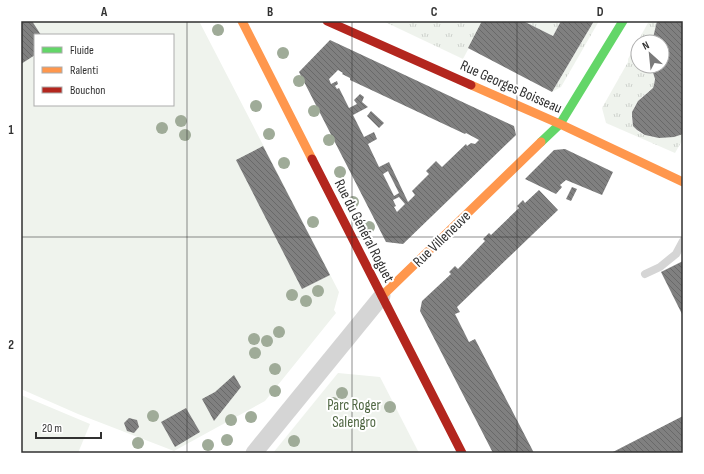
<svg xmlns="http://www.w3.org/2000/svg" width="704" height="474" font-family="'Sofia Sans Condensed',sans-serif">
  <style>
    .grass { fill: url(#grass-tufts) }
    .green { fill: #eff3ed; fill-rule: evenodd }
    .building { fill: url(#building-back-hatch); fill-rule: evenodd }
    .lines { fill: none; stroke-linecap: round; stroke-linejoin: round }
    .lane { stroke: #d5d5d5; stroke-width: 8 }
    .street { stroke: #d5d5d5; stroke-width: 17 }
    .fast { stroke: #63d668; stroke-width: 9 }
    .slow { stroke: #ff974d; stroke-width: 9 }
    .jam { stroke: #b3261e; stroke-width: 9 }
    .tree { fill: #9fab98 }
    .grid { fill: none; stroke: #313131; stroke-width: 1; stroke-opacity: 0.55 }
    .labels { text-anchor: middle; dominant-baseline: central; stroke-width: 4; stroke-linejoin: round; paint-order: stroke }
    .street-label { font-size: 15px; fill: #313131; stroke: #fff }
    .park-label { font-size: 15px; fill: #506743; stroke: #fff }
    .neatline { fill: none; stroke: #313131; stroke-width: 1.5 }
    .grid-label { font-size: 13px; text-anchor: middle; font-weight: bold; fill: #313131 }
  </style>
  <defs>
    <pattern id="grass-tufts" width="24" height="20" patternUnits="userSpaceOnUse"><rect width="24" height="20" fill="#eff3ed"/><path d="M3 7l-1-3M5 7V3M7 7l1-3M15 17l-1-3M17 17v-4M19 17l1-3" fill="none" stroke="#cdd1cc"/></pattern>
    <pattern id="building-back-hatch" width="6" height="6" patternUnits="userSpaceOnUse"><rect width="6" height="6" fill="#808080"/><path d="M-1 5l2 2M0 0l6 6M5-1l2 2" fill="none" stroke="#696969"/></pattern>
  </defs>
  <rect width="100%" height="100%" fill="#fff"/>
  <g class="grass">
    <path d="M386,21H483L463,59L385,22Z"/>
    <path d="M523,21H561L553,36Z"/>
    <path d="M594,21H599L561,87L552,92Z"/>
    <path d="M649,21H657L652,42H638V66H651C653,73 657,80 653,88C648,92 643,95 639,100C634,106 631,113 632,120C634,142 669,138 683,134V139L675,153L606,123L602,108L628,62V59Z"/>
  </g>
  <g class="green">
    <path d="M21,21H199L339,292L334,310L336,313L265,401L174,451L78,414L21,389ZM35,35H173V105H35Z"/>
    <path d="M338,373L380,377L419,453H273Z"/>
    <path d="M21,395L90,424L78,453H21Z"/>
  </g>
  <g class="building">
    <path d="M21,21H32L41,35H35V55L21,64Z"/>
    <path d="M482,21H523L553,36L561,21H594L552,92L468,48Z"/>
    <path d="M657,21H683V134L674,137L659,138L645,135L637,130L633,126L632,116V112L638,101L653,88L654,85L655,79L651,66H662V42H652Z"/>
    <path d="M330,40L514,126L516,135L403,244L386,242L299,72ZM338,70L343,73L342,74L350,78V80L465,134L466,133L479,140L475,144L471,143L467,146L466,144L442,167L436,161L426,171L429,174L412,191L415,195L408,202L389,162L379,167L368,144L377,139L374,132L364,137L353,115L368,107L362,102L364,97L360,94L354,100L357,104L349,108L339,88L337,89L335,86L338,84L337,81L331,84L329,79ZM388,171L399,193L394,196L383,174ZM399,197L405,204L397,212L394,207L396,206L393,200Z"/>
    <path d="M371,111L384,123L379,128L367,116Z"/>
    <path d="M263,146L330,275L302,289L236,160Z"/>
    <path d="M565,149L613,172L602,195L566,180L560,185L562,187L556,194L525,179L554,150Z"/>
    <path d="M572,187L577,189L571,201L566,199Z"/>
    <path d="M539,190L558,210L457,307L460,312L455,314L469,342L475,339L534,453H493L420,311L422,301L451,274L449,272L455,266L458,269L485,241L483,239L489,233L491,235L519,208L517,206L523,200L525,203Z"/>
    <path d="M683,261V316L661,272Z"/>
    <path d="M234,375L241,387L214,421L202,399L215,392Z"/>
    <path d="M186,408L200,432L175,447L161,422Z"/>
    <path d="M683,416V453H611Z"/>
    <path d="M129,418L137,420L139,427L134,433L127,431L124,423Z"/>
  </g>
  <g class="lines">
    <path class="lane" d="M645,274L660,267L676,254L683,241"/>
    <path class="street" d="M254,453L382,296"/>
    <path class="fast" d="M541,142L560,124L623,21"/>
    <g class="slow">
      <path d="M242,21L312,159"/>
      <path d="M471,85L560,124L683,182"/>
      <path d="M382,296L541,142"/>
    </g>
    <g class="jam">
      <path d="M327,21L471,85"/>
      <path d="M312,159L462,453"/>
    </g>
  </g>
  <g class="tree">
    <circle cx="218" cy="30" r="6"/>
    <circle cx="283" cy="53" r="6"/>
    <circle cx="299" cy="81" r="6"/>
    <circle cx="256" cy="106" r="6"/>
    <circle cx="314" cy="111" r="6"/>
    <circle cx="181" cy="121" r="6"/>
    <circle cx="162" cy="128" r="6"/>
    <circle cx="269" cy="134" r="6"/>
    <circle cx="185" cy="135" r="6"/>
    <circle cx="329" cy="140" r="6"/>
    <circle cx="284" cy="163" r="6"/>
    <circle cx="340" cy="172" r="6"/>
    <circle cx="353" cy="202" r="6"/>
    <circle cx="313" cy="222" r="6"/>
    <circle cx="369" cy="227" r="6"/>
    <circle cx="318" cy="291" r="6"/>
    <circle cx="292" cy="295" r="6"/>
    <circle cx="306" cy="301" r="6"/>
    <circle cx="279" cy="332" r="6"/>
    <circle cx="254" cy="339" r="6"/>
    <circle cx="267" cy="341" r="6"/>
    <circle cx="255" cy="353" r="6"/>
    <circle cx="275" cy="369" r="6"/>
    <circle cx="275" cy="391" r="6"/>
    <circle cx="342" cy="393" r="6"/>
    <circle cx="333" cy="403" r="6"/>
    <circle cx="390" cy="407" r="6"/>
    <circle cx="153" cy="416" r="6"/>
    <circle cx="251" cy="417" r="6"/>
    <circle cx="231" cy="420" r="6"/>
    <circle cx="227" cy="440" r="6"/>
    <circle cx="294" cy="441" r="6"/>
    <circle cx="138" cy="443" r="6"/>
    <circle cx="208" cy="445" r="6"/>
  </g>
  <path class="grid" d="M187,21V453M352,21V453M517,21V453M21,237H683"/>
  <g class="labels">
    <g class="street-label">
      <text transform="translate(511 87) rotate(24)">Rue Georges Boisseau</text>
      <text transform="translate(364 231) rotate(63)">Rue du Général Roguet</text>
      <text transform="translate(442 239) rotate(-44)">Rue Villeneuve</text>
    </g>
    <g class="park-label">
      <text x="354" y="405">Parc Roger<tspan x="354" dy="17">Salengro</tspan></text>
    </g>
  </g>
  <rect width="704" height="474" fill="none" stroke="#ffffff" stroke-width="44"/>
  <rect x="34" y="34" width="140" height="72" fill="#ffffff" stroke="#adadad"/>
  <rect x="42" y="47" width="20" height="6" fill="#63d668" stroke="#adadad"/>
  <text x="70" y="54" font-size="12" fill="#313131">Fluide</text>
  <rect x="42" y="67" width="20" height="6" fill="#ff974d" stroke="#adadad"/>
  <text x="70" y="74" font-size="12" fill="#313131">Ralenti</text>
  <rect x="42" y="87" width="20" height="6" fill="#b3261e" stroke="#adadad"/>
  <text x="70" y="94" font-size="12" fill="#313131">Bouchon</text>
  <g transform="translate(650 54) rotate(333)"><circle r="19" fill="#ffffff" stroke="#adadad"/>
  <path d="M0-3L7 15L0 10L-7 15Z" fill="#797979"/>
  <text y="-6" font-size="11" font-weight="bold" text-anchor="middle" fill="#313131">N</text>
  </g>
  <path d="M36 432v6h65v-6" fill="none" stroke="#313131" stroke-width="2"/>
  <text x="42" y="432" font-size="12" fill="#313131" stroke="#ffffff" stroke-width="3" paint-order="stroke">20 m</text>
  <rect x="22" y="22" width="660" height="430" class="neatline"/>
  <g class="grid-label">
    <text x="104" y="16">A</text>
    <text x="270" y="16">B</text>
    <text x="434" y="16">C</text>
    <text x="600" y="16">D</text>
    <text x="11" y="134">1</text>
    <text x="11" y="349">2</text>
  </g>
</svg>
